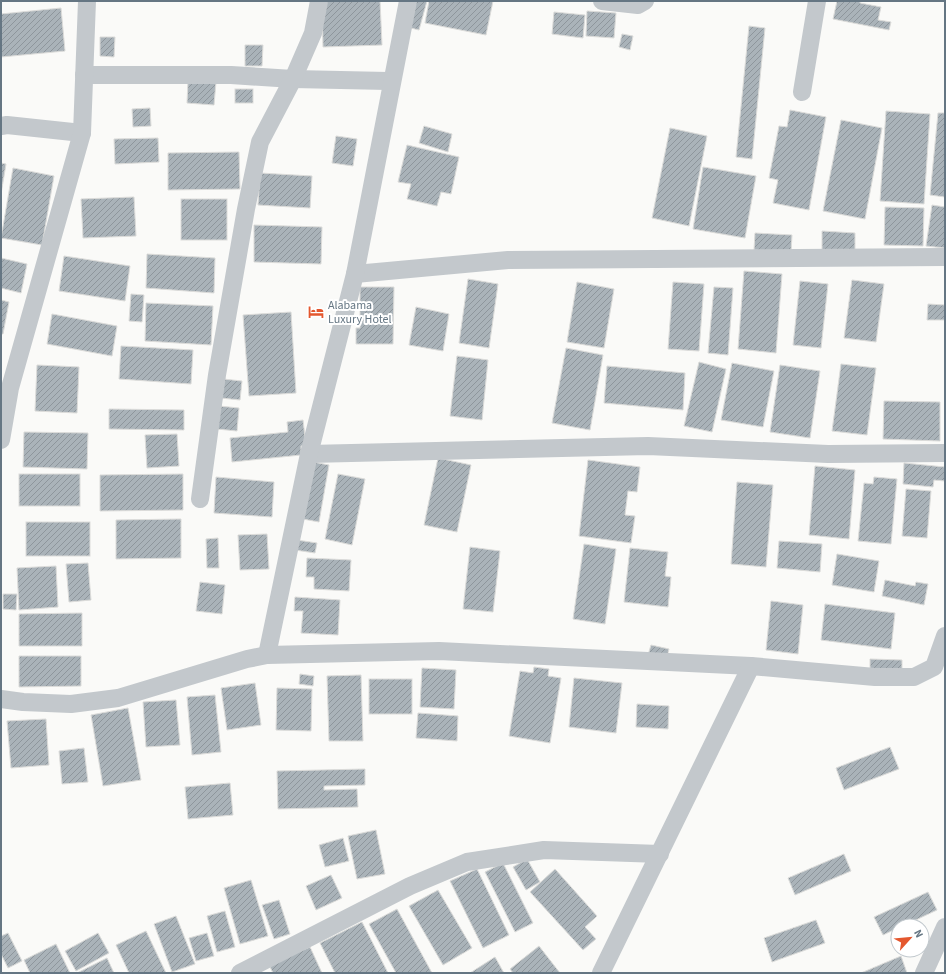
<svg xmlns="http://www.w3.org/2000/svg" width="946" height="974" font-family="'Source Sans 3',sans-serif">
  <style>
    .building { fill: url(#building-hatch); stroke: #dcdcda }
    .lines { fill: none; stroke-linecap: round; stroke-linejoin: round }
    .minor { stroke: #c3c8cc; stroke-width: 18 }
    .labels { text-anchor: middle; dominant-baseline: central; stroke-width: 4; stroke-linejoin: round; paint-order: stroke }
    .poi-label { font-size: 12px; fill: #657683; stroke: #fff; text-anchor: start }
  </style>
  <defs>
    <pattern id="building-hatch" width="6" height="6" patternUnits="userSpaceOnUse"><rect width="6" height="6" fill="#aab3b9"/><path d="M-1 1l2-2M0 6l6-6M5 7l2-2" fill="none" stroke="#8e969c"/></pattern>
  </defs>
  <rect width="100%" height="100%" fill="#fafaf8"/>
  <g class="building">
    <path d="M322,1H380L382,45L323,47Z"/>
    <path d="M413,1H427L419,30L407,27Z"/>
    <path d="M429,1H493L486,35L425,23Z"/>
    <path d="M837,1H860V3L881,7L878,20L891,22L889,30L833,19Z"/>
    <path d="M61,8L65,51L1,57V14Z"/>
    <path d="M587,11L616,13L614,38L586,36Z"/>
    <path d="M554,12L585,15L583,38L552,34Z"/>
    <path d="M749,26L765,28L752,159L736,157Z"/>
    <path d="M622,34L633,36L630,50L619,47Z"/>
    <path d="M100,37H115L114,57L100,56Z"/>
    <path d="M245,45H263L262,66H245Z"/>
    <path d="M188,80L216,82L214,105L187,103Z"/>
    <rect x="235" y="89" width="18" height="14"/>
    <path d="M150,108L151,126L133,127L132,109Z"/>
    <path d="M790,110L826,117L809,210L773,203L778,180L769,178L779,126L787,127Z"/>
    <path d="M886,111L930,114L924,204L880,201Z"/>
    <path d="M938,113H945V197L930,195Z"/>
    <path d="M841,120L882,128L865,219L823,211Z"/>
    <path d="M424,126L452,134L448,152L419,143Z"/>
    <path d="M670,128L707,136L689,226L652,218Z"/>
    <path d="M336,136L357,139L353,166L332,163Z"/>
    <path d="M158,138L159,162L115,164L114,139Z"/>
    <path d="M407,145L459,157L451,194L441,192L437,206L407,199L411,184L398,182Z"/>
    <path d="M239,152L240,189L168,190V153Z"/>
    <path d="M1,163L6,164L1,194Z"/>
    <path d="M703,167L756,176L745,238L693,229Z"/>
    <path d="M13,168L54,176L42,245L1,238Z"/>
    <path d="M260,173L312,176L310,208L258,205Z"/>
    <path d="M134,197L136,236L83,238L81,199Z"/>
    <rect x="181" y="199" width="46" height="41"/>
    <path d="M932,205L945,207V248L926,246Z"/>
    <path d="M885,207L924,208L923,246L884,245Z"/>
    <path d="M254,225L322,227L321,264L254,262Z"/>
    <path d="M822,231L855,233V251L822,250Z"/>
    <path d="M755,233L792,235L791,252L754,250Z"/>
    <path d="M147,254L215,258L214,293L146,288Z"/>
    <path d="M64,256L130,266L125,301L59,291Z"/>
    <path d="M1,258L27,264L21,293L1,288Z"/>
    <path d="M744,271L782,274L776,353L738,349Z"/>
    <path d="M468,279L498,284L489,348L459,343Z"/>
    <path d="M852,280L884,284L876,342L844,338Z"/>
    <path d="M800,281L828,284L821,348L793,345Z"/>
    <path d="M577,282L614,289L604,348L567,342Z"/>
    <path d="M673,282L704,284L699,351L668,349Z"/>
    <path d="M360,287H394L393,344H356V328H360Z"/>
    <path d="M714,287L733,288L728,355L708,353Z"/>
    <path d="M131,294L144,295L142,322L129,321Z"/>
    <path d="M1,300L9,302L3,334H1Z"/>
    <path d="M146,303L213,306L211,345L145,341Z"/>
    <path d="M928,304L945,305V320H927Z"/>
    <path d="M416,307L449,314L443,351L409,345Z"/>
    <path d="M291,312L296,393L249,396L243,315Z"/>
    <path d="M52,314L117,326L112,356L47,344Z"/>
    <path d="M121,346L193,350L191,384L119,379Z"/>
    <path d="M566,348L603,355L590,430L552,423Z"/>
    <path d="M457,356L488,360L482,420L450,416Z"/>
    <path d="M699,362L726,369L712,432L684,426Z"/>
    <path d="M732,363L774,371L763,427L721,420Z"/>
    <path d="M841,364L876,368L867,435L832,431Z"/>
    <path d="M37,365L79,367L77,413L35,411Z"/>
    <path d="M780,365L820,371L810,438L770,432Z"/>
    <path d="M607,366L685,373L683,410L604,403Z"/>
    <path d="M223,379L242,381L240,400L221,398Z"/>
    <path d="M884,401L940,402V441L883,439Z"/>
    <path d="M219,406L239,408L237,431L217,429Z"/>
    <path d="M109,409L184,410V430L109,429Z"/>
    <path d="M303,420L306,445L301,446V455L232,462L230,438L288,432L287,422Z"/>
    <path d="M24,432L88,433L87,469L23,467Z"/>
    <path d="M177,434L179,466L147,468L145,435Z"/>
    <path d="M438,458L471,465L457,532L424,525Z"/>
    <path d="M588,460L640,467L637,492L628,491L625,515L635,516L631,543L579,536Z"/>
    <path d="M313,462L329,465L319,522L303,519Z"/>
    <path d="M904,463L945,467V481L934,480L933,487L903,484Z"/>
    <path d="M815,466L855,470L849,539L809,535Z"/>
    <rect x="19" y="474" width="61" height="32"/>
    <path d="M183,474V510L100,511V475Z"/>
    <path d="M338,474L365,479L352,545L325,539Z"/>
    <path d="M216,477L274,482L272,517L214,513Z"/>
    <path d="M874,477L897,479L891,544L858,541L864,483L873,484Z"/>
    <path d="M737,482L773,485L766,567L731,564Z"/>
    <path d="M906,489L931,491L927,538L902,536Z"/>
    <path d="M181,519V558L116,559V520Z"/>
    <rect x="26" y="522" width="64" height="34"/>
    <path d="M267,534L269,569L240,570L238,535Z"/>
    <path d="M218,538L219,568H207L206,539Z"/>
    <path d="M297,540L317,543L315,553L295,550Z"/>
    <path d="M779,541L822,544L820,572L777,568Z"/>
    <path d="M584,544L616,549L605,624L573,619Z"/>
    <path d="M470,547L500,551L493,612L463,609Z"/>
    <path d="M630,548L668,552L665,576L671,577L668,607L624,602Z"/>
    <path d="M837,554L879,561L874,592L832,585Z"/>
    <path d="M307,558L351,560L349,591L314,589V577H306Z"/>
    <path d="M88,563L91,600L69,602L66,564Z"/>
    <path d="M56,566L58,607L19,610L17,568Z"/>
    <path d="M885,580L915,586L916,582L928,584L924,605L882,596Z"/>
    <path d="M200,582L225,585L222,614L196,611Z"/>
    <path d="M3,594H17L16,610L3,609Z"/>
    <path d="M295,597L340,600L338,635L301,633L303,611H294Z"/>
    <path d="M771,601L803,605L798,654L766,650Z"/>
    <path d="M825,604L895,613L891,649L821,640Z"/>
    <path d="M82,613V646H19V614Z"/>
    <path d="M651,645L669,649L666,660L648,655Z"/>
    <path d="M19,656H81V686L19,687Z"/>
    <path d="M870,659L902,660V671L870,669Z"/>
    <path d="M534,667L549,669L548,676L561,678L550,743L509,736L520,671L533,673Z"/>
    <path d="M422,668L456,670L454,709L420,707Z"/>
    <path d="M300,674L314,676L313,686L299,684Z"/>
    <path d="M361,675L363,741H329L327,676Z"/>
    <path d="M574,678L622,683L616,733L569,727Z"/>
    <rect x="369" y="679" width="43" height="35"/>
    <path d="M255,683L261,725L227,730L221,688Z"/>
    <path d="M277,688L312,689L311,731L276,730Z"/>
    <path d="M215,695L221,752L192,755L187,697Z"/>
    <path d="M176,700L180,745L146,747L143,702Z"/>
    <path d="M637,704L669,706L668,729L636,727Z"/>
    <path d="M128,708L141,780L103,786L91,715Z"/>
    <path d="M418,713L458,716L457,741L416,738Z"/>
    <path d="M46,719L49,765L11,768L7,721Z"/>
    <path d="M890,747L899,769L844,790L836,768Z"/>
    <path d="M84,748L88,782L62,784L59,751Z"/>
    <path d="M365,769V785L324,786V790L357,789L358,807L278,809L277,771Z"/>
    <path d="M230,783L233,815L188,819L185,787Z"/>
    <path d="M376,830L385,874L357,879L348,836Z"/>
    <path d="M343,838L349,861L325,867L319,845Z"/>
    <path d="M844,854L851,871L795,895L788,878Z"/>
    <path d="M527,859L540,882L526,890L513,867Z"/>
    <path d="M503,863L533,923L515,932L485,872Z"/>
    <path d="M477,869L509,935L483,948L450,881Z"/>
    <path d="M555,869L597,916L585,927L596,939L583,950L530,892Z"/>
    <path d="M331,875L342,898L316,910L306,886Z"/>
    <path d="M251,880L268,936L240,944L224,888Z"/>
    <path d="M438,890L472,948L443,965L409,906Z"/>
    <path d="M928,892L937,910L903,926H898V928L883,935L874,917Z"/>
    <path d="M279,900L290,934L274,939L262,905Z"/>
    <path d="M397,909L432,973H396L369,924Z"/>
    <path d="M225,911L235,947L217,952L207,916Z"/>
    <path d="M176,916L195,964L172,972L154,924Z"/>
    <path d="M816,920L825,943L772,962L764,938Z"/>
    <path d="M362,922L388,973H335L320,943Z"/>
    <path d="M146,931L166,973H129L116,945Z"/>
    <path d="M8,933L22,961L8,968L1,954V936Z"/>
    <path d="M98,933L109,953L76,971L65,951Z"/>
    <path d="M207,933L214,956L196,961L189,938Z"/>
    <path d="M56,944L70,973H30L24,960Z"/>
    <path d="M539,946L560,973H513L510,969Z"/>
    <path d="M310,947L322,973H273L269,965Z"/>
    <path d="M901,956L907,973H861Z"/>
    <path d="M495,957L504,973H470Z"/>
    <path d="M107,958L114,973H77Z"/>
  </g>
  <g class="lines">
    <g class="minor">
      <path d="M602,1L638,5L645,1"/>
      <path d="M84,75H231L293,79L388,81"/>
      <path d="M802,92L817,1"/>
      <path d="M1,126L7,125L82,133"/>
      <path d="M355,274L508,260L945,257"/>
      <path d="M1,440L10,388L82,133L87,1"/>
      <path d="M309,454L648,446L828,454L945,453"/>
      <path d="M200,499L217,375L246,209L260,142L293,79L313,33L319,1"/>
      <path d="M267,655L309,454L355,274L408,1"/>
      <path d="M1,699L23,702L71,704L118,698L247,659L267,655L439,651L751,666L875,677H914L934,667L945,636"/>
      <path d="M240,973L410,886L467,862L544,850L660,854"/>
      <path d="M601,973L751,666"/>
      <path d="M924,973L945,927"/>
    </g>
  </g>
  <defs>
    <symbol id="hotel-bare" viewBox="-9 -9 18 18"><path d="M-6-4.5h1.5V1H6V5H4.5V3h-9V5H-6ZM-4 0a1.8 1.8 0 1 1 3.6 0ZM.5 0V-2.5h3Q6-2.5 6 0Z" fill="#e4572e" stroke="#fff" stroke-width="2.5" paint-order="stroke"/></symbol>
  </defs>
  <g fill-rule="evenodd">
    <use href="#hotel-bare" x="305" y="301" width="22" height="22"/>
  </g>
  <g class="labels">
    <g class="poi-label">
      <text x="328" y="305">Alabama<tspan x="328" dy="14">Luxury Hotel</tspan></text>
    </g>
  </g>
  <rect width="946" height="974" fill="none" stroke="#657683" stroke-width="4"/>
  <g transform="translate(910 938) rotate(63)"><circle r="19" fill="#ffffff" stroke="#c1c8cd"/>
  <path d="M0-3L7 15L0 10L-7 15Z" fill="#e4572e"/>
  <text y="-6" font-size="11" font-weight="bold" text-anchor="middle" fill="#657683">N</text>
  </g>
</svg>
